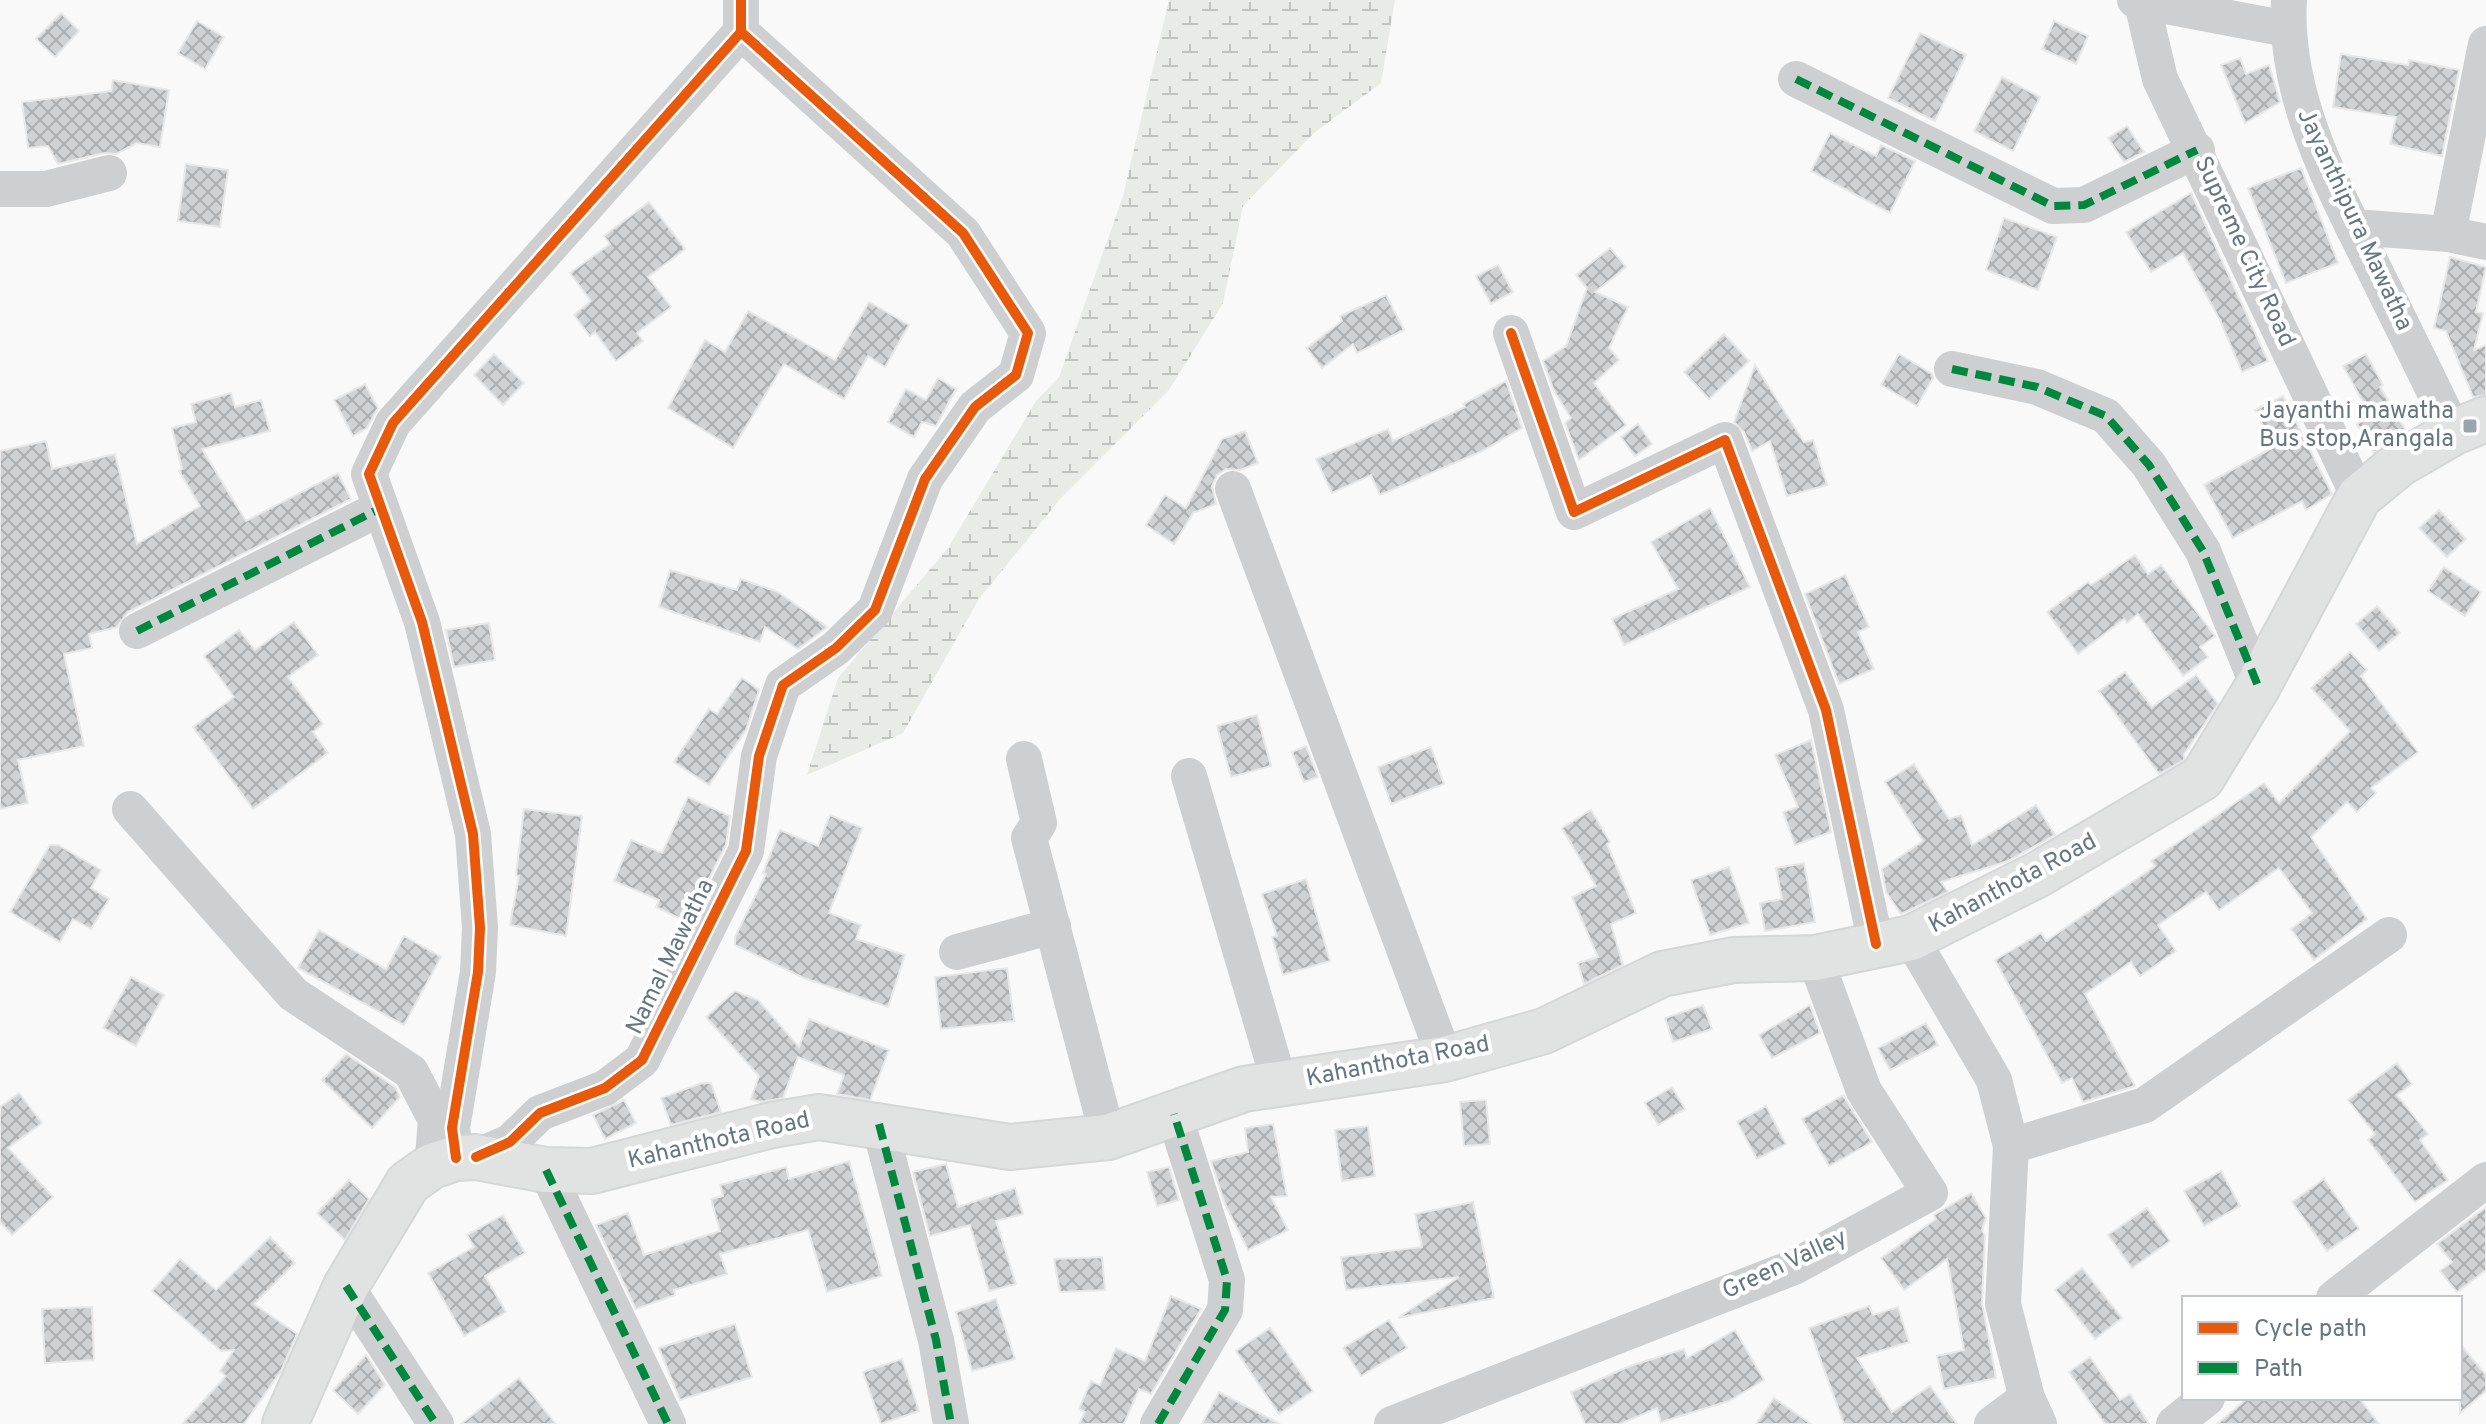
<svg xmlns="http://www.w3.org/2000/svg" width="2486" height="1424" font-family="Overpass,sans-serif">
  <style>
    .wetland { fill: url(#wetland-marsh) }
    .building { fill: url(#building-cross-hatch); stroke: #e8e8e8; stroke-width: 2 }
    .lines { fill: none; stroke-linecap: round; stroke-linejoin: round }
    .major-casing { stroke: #d5d6d7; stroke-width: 48 }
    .minor { stroke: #cecfd0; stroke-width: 36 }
    .major { stroke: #e1e2e2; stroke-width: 44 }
    .quiet { stroke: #00873e; stroke-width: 8; stroke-dasharray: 16 8; stroke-linecap: butt }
    .cycleway-casing { stroke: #fff; stroke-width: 15 }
    .cycleway { stroke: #e8590c; stroke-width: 10 }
    .poi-dot { fill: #99a4ac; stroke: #fff; stroke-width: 3 }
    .labels { text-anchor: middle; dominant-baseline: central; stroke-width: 8; stroke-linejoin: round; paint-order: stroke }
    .street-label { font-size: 24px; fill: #657683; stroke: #fff }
    .poi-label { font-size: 24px; fill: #657683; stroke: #fff; text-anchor: end }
  </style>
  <defs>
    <pattern id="wetland-marsh" width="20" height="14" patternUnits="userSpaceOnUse" patternTransform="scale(2)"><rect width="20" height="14" fill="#e8ebe6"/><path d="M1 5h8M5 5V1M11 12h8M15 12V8" fill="none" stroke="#c0c3c0"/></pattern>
    <pattern id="building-cross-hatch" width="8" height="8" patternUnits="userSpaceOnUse" patternTransform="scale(2)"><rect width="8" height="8" fill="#d0d2d3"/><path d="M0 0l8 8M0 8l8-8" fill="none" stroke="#acafb1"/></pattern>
  </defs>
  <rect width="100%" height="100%" fill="#f9f9f9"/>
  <path class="wetland" d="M1169,0H1395L1381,83L1314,133L1243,206L1223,303L1169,390L1061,498L979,599L903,733L807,775L838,678L948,548L1036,401L1059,377L1123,196Z"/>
  <g class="building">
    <path d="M61,13L79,31L55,57L36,39Z"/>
    <path d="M197,21L224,37L205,69L178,53Z"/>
    <path d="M2054,21L2088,36L2076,64L2042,49Z"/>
    <path d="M1920,33L1966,55L1935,121L1888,98Z"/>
    <path d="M2341,54L2408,65L2409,60L2459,70L2442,156L2390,144L2396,117L2333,107Z"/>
    <path d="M2240,58L2246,74L2269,65L2280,102L2245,123L2221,65Z"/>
    <path d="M2002,77L2040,97L2013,151L1974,131Z"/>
    <path d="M113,80L169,90L160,147L137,143L116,154L104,153L58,164L48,146L28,148L22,102L111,91Z"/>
    <path d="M2127,126L2144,152L2124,162L2108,138Z"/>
    <path d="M1830,133L1876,156L1881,145L1915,161L1890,213L1811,171Z"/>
    <path d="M186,164L228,170L220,227L178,221Z"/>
    <path d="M2301,168L2338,263L2286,283L2248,188Z"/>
    <path d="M2191,193L2268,361L2242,372L2220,320L2183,253L2151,272L2126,232Z"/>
    <path d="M649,202L685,249L648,277L671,307L637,333L643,341L616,361L595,332L590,336L574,315L591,301L570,273L610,244L604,236Z"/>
    <path d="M2004,218L2057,237L2038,290L1986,270Z"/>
    <path d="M1610,248L1626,267L1595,292L1628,307L1609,348L1619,360L1594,383L1626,425L1579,460L1565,423L1571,418L1554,391L1543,361L1566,346L1587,288L1576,275Z"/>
    <path d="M2450,257L2486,267L2476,312L2483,313L2474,350L2486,345V395L2473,397L2446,331L2434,328Z"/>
    <path d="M1498,265L1513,292L1491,304L1476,276Z"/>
    <path d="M1386,295L1404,330L1357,353L1353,344L1322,368L1307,348L1342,321L1340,316Z"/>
    <path d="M869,302L909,325L885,367L868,356L844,399L784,364L733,448L668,408L705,340L725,352L748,311L835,360Z"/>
    <path d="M1724,334L1749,361L1709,399L1684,372Z"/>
    <path d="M494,354L524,383L503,405L474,375Z"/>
    <path d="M1899,354L1932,374L1933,378L1917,406L1881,385Z"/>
    <path d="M2366,354L2383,385L2380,387L2406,431L2374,453L2357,424L2371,416L2343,366Z"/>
    <path d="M1755,365L1804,442L1813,440L1827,485L1787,496L1770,441L1752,451L1744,432L1734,422Z"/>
    <path d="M938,378L956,389L936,426L922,422L914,437L888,422L906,389L926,400Z"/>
    <path d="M1506,381L1522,428L1480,452L1380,495L1371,475L1332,493L1316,459L1388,429L1393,441L1465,407L1463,404Z"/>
    <path d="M365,384L378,408L367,428L353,436L334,400Z"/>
    <path d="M231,393L235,407L261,400L270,431L202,449L246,521L338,473L351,499L128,612L117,627L89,634L92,648L64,654L84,746L18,760L28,803L0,809V451L46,441L52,469L115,454L137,544L200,506L179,471L182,469L172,428L196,422L191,404Z"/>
    <path d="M2283,396L2332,494L2306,510L2302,501L2233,538L2204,485L2274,447L2255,410Z"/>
    <path d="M1638,424L1652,444L1635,456L1621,437Z"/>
    <path d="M1245,431L1258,463L1240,470L1226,469L1217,475L1212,486L1216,504L1193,513L1174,544L1146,525L1165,495L1186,508L1222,439Z"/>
    <path d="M1710,508L1750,587L1624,645L1612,619L1678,589L1651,542Z"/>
    <path d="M2439,510L2466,539L2447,557L2419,528Z"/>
    <path d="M2135,555L2148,574L2161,565L2215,636L2200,647L2208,657L2183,676L2138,614L2127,623L2124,619L2078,654L2047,612L2088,582L2091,585Z"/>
    <path d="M2444,567L2481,592L2465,616L2428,591Z"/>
    <path d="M670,570L737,590L741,579L778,592L827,627L798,649L765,627L760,642L659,607Z"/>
    <path d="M1845,575L1869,627L1858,632L1874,669L1839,684L1805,594Z"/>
    <path d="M2377,606L2400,633L2379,651L2356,624Z"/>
    <path d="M294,622L318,655L288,677L323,724L313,732L328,753L253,809L193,727L234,697L204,656L239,630L255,650Z"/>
    <path d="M489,623L495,660L454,667L446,630Z"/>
    <path d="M2350,652L2367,670L2361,676L2418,752L2371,788L2376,793L2357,812L2347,802L2311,837L2367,919L2314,960L2291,929L2312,913L2279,868L2219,910L2206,892L2158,925L2176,951L2140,976L2131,962L2085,994L2135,1086L2083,1102L2072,1078L2062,1083L1995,960L2041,933L2046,941L2155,866L2151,861L2264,783L2279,803L2350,731L2311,688Z"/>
    <path d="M2125,672L2152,707L2196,675L2218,704L2184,754V760L2159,774L2099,691Z"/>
    <path d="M742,678L759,690L746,730L709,785L674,762L709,709L717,714Z"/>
    <path d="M1257,715L1271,766L1231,777L1217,726Z"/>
    <path d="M1811,740L1831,832L1795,845L1783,812L1798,807L1775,755Z"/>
    <path d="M1306,746L1318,777L1304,782L1292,752Z"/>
    <path d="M1431,747L1444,784L1391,804L1378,767Z"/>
    <path d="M1914,764L1949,819L1961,815L1972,845L2036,805L2055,835L2008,861L1941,882L1948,892L1901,914L1886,892L1882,869L1923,841L1885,782Z"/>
    <path d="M688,797L730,816L726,845L687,922L656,907L659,900L614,881L631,840L662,853Z"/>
    <path d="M524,809L582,816L566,936L510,925L519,876L516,875Z"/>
    <path d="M1591,810L1610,842L1607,844L1636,913L1611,924L1623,965L1584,984L1578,963L1598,957L1572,897L1596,886L1562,828Z"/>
    <path d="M830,815L862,828L829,913L861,925L856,939L905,955L888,1007L804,978L735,945V937L766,874L763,873L780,830L818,846Z"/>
    <path d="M50,845H58L101,870L91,888L109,899L91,929L73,919L60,942L10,912Z"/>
    <path d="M1804,863L1815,922L1765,931L1760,903L1782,899L1776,868Z"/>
    <path d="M1729,867L1749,923L1710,935L1691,880Z"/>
    <path d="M1306,879L1330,961L1283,975L1272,937L1277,936L1262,894Z"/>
    <path d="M319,930L386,969L404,936L441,957L404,1025L298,968Z"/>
    <path d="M1007,968L1014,1021L941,1029L935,977Z"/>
    <path d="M131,977L164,995L136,1046L103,1028Z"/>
    <path d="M735,991L758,1000L799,1047L809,1019L889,1050L870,1100L837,1094L844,1075L798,1057L783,1098L760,1102L751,1099L759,1076L706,1017Z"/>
    <path d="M1703,1005L1712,1029L1673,1042L1665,1018Z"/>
    <path d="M1810,1005L1820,1033L1772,1058L1759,1035Z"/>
    <path d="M1926,1023L1938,1045L1890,1070L1878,1048Z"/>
    <path d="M346,1054L395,1087L400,1097L372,1128L322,1080Z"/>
    <path d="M2397,1063L2412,1084L2397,1095L2428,1134L2420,1140L2448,1180L2415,1202L2368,1140L2375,1134L2348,1100Z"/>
    <path d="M702,1083H711L721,1112L671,1125L661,1098Z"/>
    <path d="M1672,1087L1685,1109L1658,1125L1645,1103Z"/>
    <path d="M19,1093L42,1123L8,1148L53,1197L12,1235L0,1222V1107Z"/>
    <path d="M1843,1095L1872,1142L1829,1166L1802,1119Z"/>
    <path d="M624,1100L636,1123L605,1139L593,1115Z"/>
    <path d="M1486,1100L1490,1144L1464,1146L1460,1102Z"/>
    <path d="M1766,1106L1786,1144L1757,1159L1737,1122Z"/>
    <path d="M1273,1124L1287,1196L1271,1197L1288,1230L1248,1250L1225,1204L1211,1161L1248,1152L1245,1128Z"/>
    <path d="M1368,1126L1375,1176L1342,1181L1335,1130Z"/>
    <path d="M849,1161L882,1276L827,1292L808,1230L720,1254L727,1274L674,1290L675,1295L636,1309L596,1225L628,1213L644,1255L720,1231L711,1199L723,1196L720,1185L786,1167L789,1179Z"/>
    <path d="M946,1164L958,1207L1015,1188L1023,1214L996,1221L1016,1284L989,1291L970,1225L930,1236L913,1172Z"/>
    <path d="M1169,1167L1179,1200L1157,1206L1147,1172Z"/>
    <path d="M2221,1171L2240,1206L2204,1226L2184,1191Z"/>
    <path d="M2324,1179L2359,1229L2327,1251L2292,1202Z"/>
    <path d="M349,1180L369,1199L345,1240L317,1213Z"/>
    <path d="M1971,1193L1986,1218L1982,1230L1985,1236L1982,1303L1996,1378L1944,1389L1937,1356L1964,1350L1947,1259L1904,1290L1881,1258L1936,1219L1934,1215Z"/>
    <path d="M1473,1202L1494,1298L1398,1318L1459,1277L1346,1290L1341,1257L1422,1247L1415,1214Z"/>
    <path d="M2486,1207V1270L2457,1292L2440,1271L2452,1262L2437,1244Z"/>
    <path d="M2147,1208L2170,1241L2132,1268L2108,1235Z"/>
    <path d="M503,1215L525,1253L485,1276L506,1312L464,1336L428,1273L474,1247L467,1235Z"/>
    <path d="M270,1237L295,1263L254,1304L297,1334L281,1371L244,1424H182L226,1376L220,1371L234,1350L221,1351L152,1291L180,1259L216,1290Z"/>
    <path d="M1102,1257L1105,1290L1060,1292L1054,1259Z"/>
    <path d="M2082,1268L2122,1318L2095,1339L2055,1290Z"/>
    <path d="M1171,1296L1201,1309L1151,1394L1139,1389L1124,1424H1079L1085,1412L1079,1409L1091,1381L1100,1385L1116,1348L1145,1361Z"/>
    <path d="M996,1299L1015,1359L972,1371L956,1312Z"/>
    <path d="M1869,1306L1873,1315L1898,1307L1909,1342L1857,1358L1892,1412L1930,1386L1957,1424H1844L1809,1328Z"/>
    <path d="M92,1307L94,1360L45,1363L42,1309Z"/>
    <path d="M1389,1320L1407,1348L1361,1376L1343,1348Z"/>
    <path d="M735,1324L752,1377L680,1400L659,1348Z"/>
    <path d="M1270,1328L1313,1391L1279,1414L1236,1351Z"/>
    <path d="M1735,1330L1764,1380L1729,1401L1661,1422L1657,1408L1620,1424H1585L1571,1392L1630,1366L1684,1349L1687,1358Z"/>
    <path d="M2460,1344L2486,1375V1391L2460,1413Z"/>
    <path d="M366,1355L385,1385L358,1414L333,1390Z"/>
    <path d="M2090,1357L2120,1400L2130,1394L2149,1424H2105L2069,1372Z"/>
    <path d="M902,1359L919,1411L881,1424L863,1372Z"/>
    <path d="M519,1378L556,1424H461Z"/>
    <path d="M1219,1392L1280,1424H1202Z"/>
    <path d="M1774,1398L1811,1424H1756Z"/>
    <path d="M2248,1398H2359L2379,1424H2217Z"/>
  </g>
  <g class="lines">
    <defs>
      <path id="major" d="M285,1424L346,1286L408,1183L432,1166L456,1158L476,1157L546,1170L592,1171L772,1125L819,1117L1010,1147L1108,1137L1244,1089L1445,1059L1544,1031L1662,974L1734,960L1815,958L1911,938L2037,875L2202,778L2258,686L2359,497L2399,464L2454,432L2486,419"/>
    </defs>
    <use href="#major" class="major-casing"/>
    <g class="minor">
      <path d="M2135,0L2287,29"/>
      <path d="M2289,0C2283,98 2336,192 2378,277C2404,329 2429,380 2454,432"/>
      <path d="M2142,3L2160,79L2359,497"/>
      <path d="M1796,79L2053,206L2084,205L2197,150"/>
      <path d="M0,189H46L109,173"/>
      <path d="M2353,227L2448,234L2486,242"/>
      <path d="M2448,234L2486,44"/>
      <path d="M1511,333L1574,512L1725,440L1826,710L1876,944"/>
      <path d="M1952,369L2037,387L2106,416L2149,465L2203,551L2258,686"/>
      <path d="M1233,489L1445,1059"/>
      <path d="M137,631L379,509"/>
      <path d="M1024,759L1039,823L1029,838L1108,1137"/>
      <path d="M1189,776L1280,1085"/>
      <path d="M130,809L293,994L411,1072L436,1120L433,1156"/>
      <path d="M1911,938L1994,1080L2011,1146L2003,1304L2027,1398L2039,1424"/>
      <path d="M957,952L1053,926"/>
      <path d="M879,1124L936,1340L951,1424"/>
      <path d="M2011,1146L2145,1105L2389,935"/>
      <path d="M476,1157L510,1142L540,1113L605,1088L642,1060L746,851L759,756L783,685L836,648L875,610L925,479L975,407L1016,375L1028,333L963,233L741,32"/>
      <path d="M456,1158L452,1128L478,972L480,928L473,834L422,622L369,474L393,423L741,32V0"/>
      <path d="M546,1170L668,1424"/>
      <path d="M346,1286L436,1424"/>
      <path d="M2334,1298L2486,1180"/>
      <path d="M1158,1424L1225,1310L1227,1280L1174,1114"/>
      <path d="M1392,1424L1794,1267L1930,1193L1864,1091L1815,958"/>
      <path d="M1992,1424L2027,1398"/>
      <path d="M2174,1424L2207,1398"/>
    </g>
    <use href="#major" class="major"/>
    <g class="quiet">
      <path d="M1796,79L2053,206L2084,205L2197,150"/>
      <path d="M1952,369L2037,387L2106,416L2149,465L2203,551L2258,686"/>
      <path d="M137,631L379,509"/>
      <path d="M879,1124L936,1340L951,1424"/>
      <path d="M546,1170L668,1424"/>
      <path d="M346,1286L436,1424"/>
      <path d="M1158,1424L1225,1310L1227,1280L1174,1114"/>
    </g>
    <defs>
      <g id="cycleway">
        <path d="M1511,333L1574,512L1725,440L1826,710L1876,944"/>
        <path d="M476,1157L510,1142L540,1113L605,1088L642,1060L746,851L759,756L783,685L836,648L875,610L925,479L975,407L1016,375L1028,333L963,233L741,32"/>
        <path d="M456,1158L452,1128L478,972L480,928L473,834L422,622L369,474L393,423L741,32V0"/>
      </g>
    </defs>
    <use href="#cycleway" class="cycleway-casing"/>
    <use href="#cycleway" class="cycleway"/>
  </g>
  <rect class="poi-dot" x="2462" y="418" width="16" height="16" rx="4"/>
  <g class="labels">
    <g class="street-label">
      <text transform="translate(2354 220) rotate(65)">Jayanthipura Mawatha</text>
      <text transform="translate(2244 252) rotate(65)">Supreme City Road</text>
      <text transform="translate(2013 884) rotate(-28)">Kahanthota Road</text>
      <text transform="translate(671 957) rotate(-64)">Namal Mawatha</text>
      <text transform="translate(1398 1062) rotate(-11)">Kahanthota Road</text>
      <text transform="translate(719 1141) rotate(-13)">Kahanthota Road</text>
      <text transform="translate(1785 1265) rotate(-25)">Green Valley</text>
    </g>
    <g class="poi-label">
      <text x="2454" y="412">Jayanthi mawatha<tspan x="2454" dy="28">Bus stop,Arangala</tspan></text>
    </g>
  </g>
  <rect x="2182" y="1296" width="280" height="104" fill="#ffffff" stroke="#c1c8cd" stroke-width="2"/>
  <rect x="2198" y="1322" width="40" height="12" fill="#e8590c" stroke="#c1c8cd" stroke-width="2"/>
  <text x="2254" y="1336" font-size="24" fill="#657683">Cycle path</text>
  <rect x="2198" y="1362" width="40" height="12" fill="#00873e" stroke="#c1c8cd" stroke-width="2"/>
  <text x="2254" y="1376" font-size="24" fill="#657683">Path</text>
</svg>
